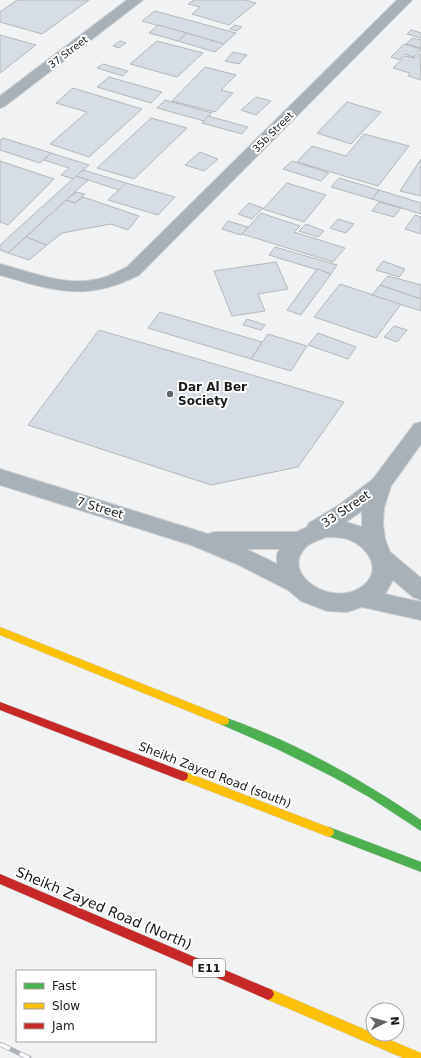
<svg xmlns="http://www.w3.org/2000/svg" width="421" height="1058" font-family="'DejaVu Sans',sans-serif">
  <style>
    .building { fill: #d6dde4; stroke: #b7b8ba }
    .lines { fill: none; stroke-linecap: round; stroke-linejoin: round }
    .street-casing { stroke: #cecfd0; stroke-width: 2 }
    .fast-casing { stroke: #cecfd0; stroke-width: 1 }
    .slow-casing { stroke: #cecfd0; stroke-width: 1 }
    .jam-casing { stroke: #cecfd0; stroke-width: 1 }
    .street { fill: #a8b1b8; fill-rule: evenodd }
    .fast { fill: #4caf50; fill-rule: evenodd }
    .slow { fill: #ffc107; fill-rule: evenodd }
    .jam { fill: #c62828; fill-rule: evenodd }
    .rail-casing { stroke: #afb2b8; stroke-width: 5 }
    .rail { stroke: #fff; stroke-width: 3.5; stroke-dasharray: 11; stroke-linecap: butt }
    .poi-dot { fill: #646566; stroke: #fff; stroke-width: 1.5 }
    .labels { text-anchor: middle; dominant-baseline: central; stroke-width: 4; stroke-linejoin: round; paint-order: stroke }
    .far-street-label { font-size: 10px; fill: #18191a; stroke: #fff }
    .shield { fill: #fff; stroke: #5d5e5f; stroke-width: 1 }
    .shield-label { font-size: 11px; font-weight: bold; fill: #18191a }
    .poi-label { font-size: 12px; font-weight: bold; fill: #18191a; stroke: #fff; text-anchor: start }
    .street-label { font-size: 12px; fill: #18191a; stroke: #fff }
    .near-street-label { font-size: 14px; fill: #18191a; stroke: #fff }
  </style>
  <rect width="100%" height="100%" fill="#f0f2f4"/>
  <g class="building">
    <path d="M17,0H89L42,34L0,22V12Z"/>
    <path d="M194,0H245L256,3L229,25L192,14L200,7L188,4Z"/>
    <path d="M155,11L236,33L224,44L142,21Z"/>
    <path d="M158,25L187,33L178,41L149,33Z"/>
    <path d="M235,25L242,27L236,31L230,29Z"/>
    <path d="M411,30L421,33V38L407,34Z"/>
    <path d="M187,33L224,44L215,52L178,41Z"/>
    <path d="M0,35L36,45L0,73Z"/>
    <path d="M412,38L421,40V48L406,44Z"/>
    <path d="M120,41L126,43L119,48L113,46Z"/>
    <path d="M157,41L203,53L177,77L130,64Z"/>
    <path d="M404,44L421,49V52L419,51L414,57L405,54L399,60L391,57Z"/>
    <path d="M233,52L247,55L239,64L225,61Z"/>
    <path d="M420,53L421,80L408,76L410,73L393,68L405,56L415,58Z"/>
    <path d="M103,64L128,71L123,76L97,68Z"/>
    <path d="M205,67L236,75L221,90L233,93L215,112L172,101Z"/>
    <path d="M109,77L162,92L151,103L97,87Z"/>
    <path d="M73,88L142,109L89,157L50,144L87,112L56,103Z"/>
    <path d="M256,97L271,101L256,115L241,110Z"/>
    <path d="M165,100L212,113L204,121L157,108Z"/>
    <path d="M347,102L381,112L351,144L317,133Z"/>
    <path d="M208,116L248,127L242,134L202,123Z"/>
    <path d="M151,118L187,128L134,179L97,168Z"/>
    <path d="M364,134L409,146L378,186L297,162L312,146L346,156Z"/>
    <path d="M3,138L51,153L40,163L0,150V140Z"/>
    <path d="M200,152L218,159L204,171L185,165Z"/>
    <path d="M51,153L89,165L73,179L61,175L69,168L44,160Z"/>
    <path d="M421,159V196L400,191Z"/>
    <path d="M0,161L54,179L8,225L0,222Z"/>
    <path d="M292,161L329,173L321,181L283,169Z"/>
    <path d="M83,170L126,183L119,190L76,176Z"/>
    <path d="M76,176L88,180L8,253L0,250V245Z"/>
    <path d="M339,178L379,190L372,199L331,187Z"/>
    <path d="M126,183L175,197L158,215L108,200Z"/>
    <path d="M287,183L326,195L304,222L263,209Z"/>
    <path d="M379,190L421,203V214L372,199Z"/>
    <path d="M76,192L85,194L75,203L66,200Z"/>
    <path d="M83,197L139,216L128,230L111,224L62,233L47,245L26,237L66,200L75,203Z"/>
    <path d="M379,202L401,208L394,217L372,211Z"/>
    <path d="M249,203L263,208L252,219L238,214Z"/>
    <path d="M261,213L300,226L294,232L345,248L333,262L242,234Z"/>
    <path d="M415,215L421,217V234L405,229Z"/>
    <path d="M338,219L354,224L346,233L330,228Z"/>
    <path d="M228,221L248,227L241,235L222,229Z"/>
    <path d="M306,224L324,231L318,237L299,231Z"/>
    <path d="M26,237L47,245L29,260L8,253Z"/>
    <path d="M275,247L337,265L331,274L269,255Z"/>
    <path d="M383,261L405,269L399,277L376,270Z"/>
    <path d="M276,262L288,289L258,294L265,311L232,316L214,271Z"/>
    <path d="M317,269L331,274L301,315L287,310Z"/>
    <path d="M388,276L421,285V299L380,285Z"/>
    <path d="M340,284L401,304L376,338L314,317Z"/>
    <path d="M380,285L421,299V311L372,295Z"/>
    <path d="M160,312L262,342L251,359L148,328Z"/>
    <path d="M247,319L265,325L261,330L243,325Z"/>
    <path d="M394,326L407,330L397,342L384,337Z"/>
    <path d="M99,330L344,402L298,467L211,485L28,425Z"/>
    <path d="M318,333L356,347L348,359L308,345Z"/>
    <path d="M268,334L307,346L291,371L251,359Z"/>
  </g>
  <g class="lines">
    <defs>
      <g id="street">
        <path d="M127,0H143L5,106L0,108V96Z"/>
        <path d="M397,0H412L139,275C86,302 54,291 0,275V264C32,272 65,287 98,279C108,277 117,272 127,267Z"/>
        <path d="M421,422V444L391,486L384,508L383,523L385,539L390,552L421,578V600L413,597L393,580L385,594L421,602V620L362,607L347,612L327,611L301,601L288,590L239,565L191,545L0,485V469L208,534L214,532H297L307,527L309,523L339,505L373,479L414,424ZM362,511V527L346,522ZM326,537C332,537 340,537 347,539C367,545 383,569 364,585C335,610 278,575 306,547C311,542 320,540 326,537ZM246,549H280L277,554V564Z"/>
      </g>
      <g id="fast">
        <path d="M224,717C293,741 361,779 421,820V831L369,797L333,777L277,749L220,724L219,721L220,718Z"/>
        <path d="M329,827L421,862V872L325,835L324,832L325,829Z"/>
      </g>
      <g id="slow">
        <path d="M0,627L228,718L229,721L228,724L224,725L220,724L0,635Z"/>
        <path d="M183,771L333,829L334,832L333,835L329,837L179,779L178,776L179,773Z"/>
        <path d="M268,988L373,1033V1034H376L421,1053V1058H403L264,998L262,994L264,990Z"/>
      </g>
      <g id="jam">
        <path d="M0,702L187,773L188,776L187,779L183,781L0,710Z"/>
        <path d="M0,874L272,990L274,994L272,998L268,1000L264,998L0,884Z"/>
      </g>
    </defs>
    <use href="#street" class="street-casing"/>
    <use href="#fast" class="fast-casing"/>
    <use href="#slow" class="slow-casing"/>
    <use href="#jam" class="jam-casing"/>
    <use href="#street" class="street"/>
    <use href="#fast" class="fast"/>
    <use href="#slow" class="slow"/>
    <use href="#jam" class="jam"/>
    <defs>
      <path id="rail" d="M0,1044L29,1058"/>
    </defs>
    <use href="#rail" class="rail-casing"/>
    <use href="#rail" class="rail"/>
  </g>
  <circle class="poi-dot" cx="170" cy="394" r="4"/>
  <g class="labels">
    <g class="far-street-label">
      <text transform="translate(68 52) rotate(-37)">37 Street</text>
      <text transform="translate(273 132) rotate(-45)">35b Street</text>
    </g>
    <rect class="shield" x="193" y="959" width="32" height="18" rx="3"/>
    <g class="shield-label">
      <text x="209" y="968">E11</text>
    </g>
    <g class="poi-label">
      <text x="178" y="387">Dar Al Ber<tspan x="178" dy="14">Society</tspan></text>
    </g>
    <g class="street-label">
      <text transform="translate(100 508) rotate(17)">7 Street</text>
      <text transform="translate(346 509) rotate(-34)">33 Street</text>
      <text transform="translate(215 775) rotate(21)">Sheikh Zayed Road (south)</text>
    </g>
    <g class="near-street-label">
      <text transform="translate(104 908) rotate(23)">Sheikh Zayed Road (North)</text>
    </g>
  </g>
  <rect x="16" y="970" width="140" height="72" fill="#ffffff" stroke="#a3a3a3"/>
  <rect x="24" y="983" width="20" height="6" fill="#4caf50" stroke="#a3a3a3"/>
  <text x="52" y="990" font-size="12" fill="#18191a">Fast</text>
  <rect x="24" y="1003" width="20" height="6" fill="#ffc107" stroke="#a3a3a3"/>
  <text x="52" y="1010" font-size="12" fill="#18191a">Slow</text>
  <rect x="24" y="1023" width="20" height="6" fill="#c62828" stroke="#a3a3a3"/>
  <text x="52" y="1030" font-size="12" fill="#18191a">Jam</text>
  <g transform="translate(385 1022) rotate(84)"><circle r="19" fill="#ffffff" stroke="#a3a3a3"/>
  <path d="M0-3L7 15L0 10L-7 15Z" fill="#646566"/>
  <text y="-6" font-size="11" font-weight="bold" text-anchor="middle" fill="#18191a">N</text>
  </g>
</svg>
